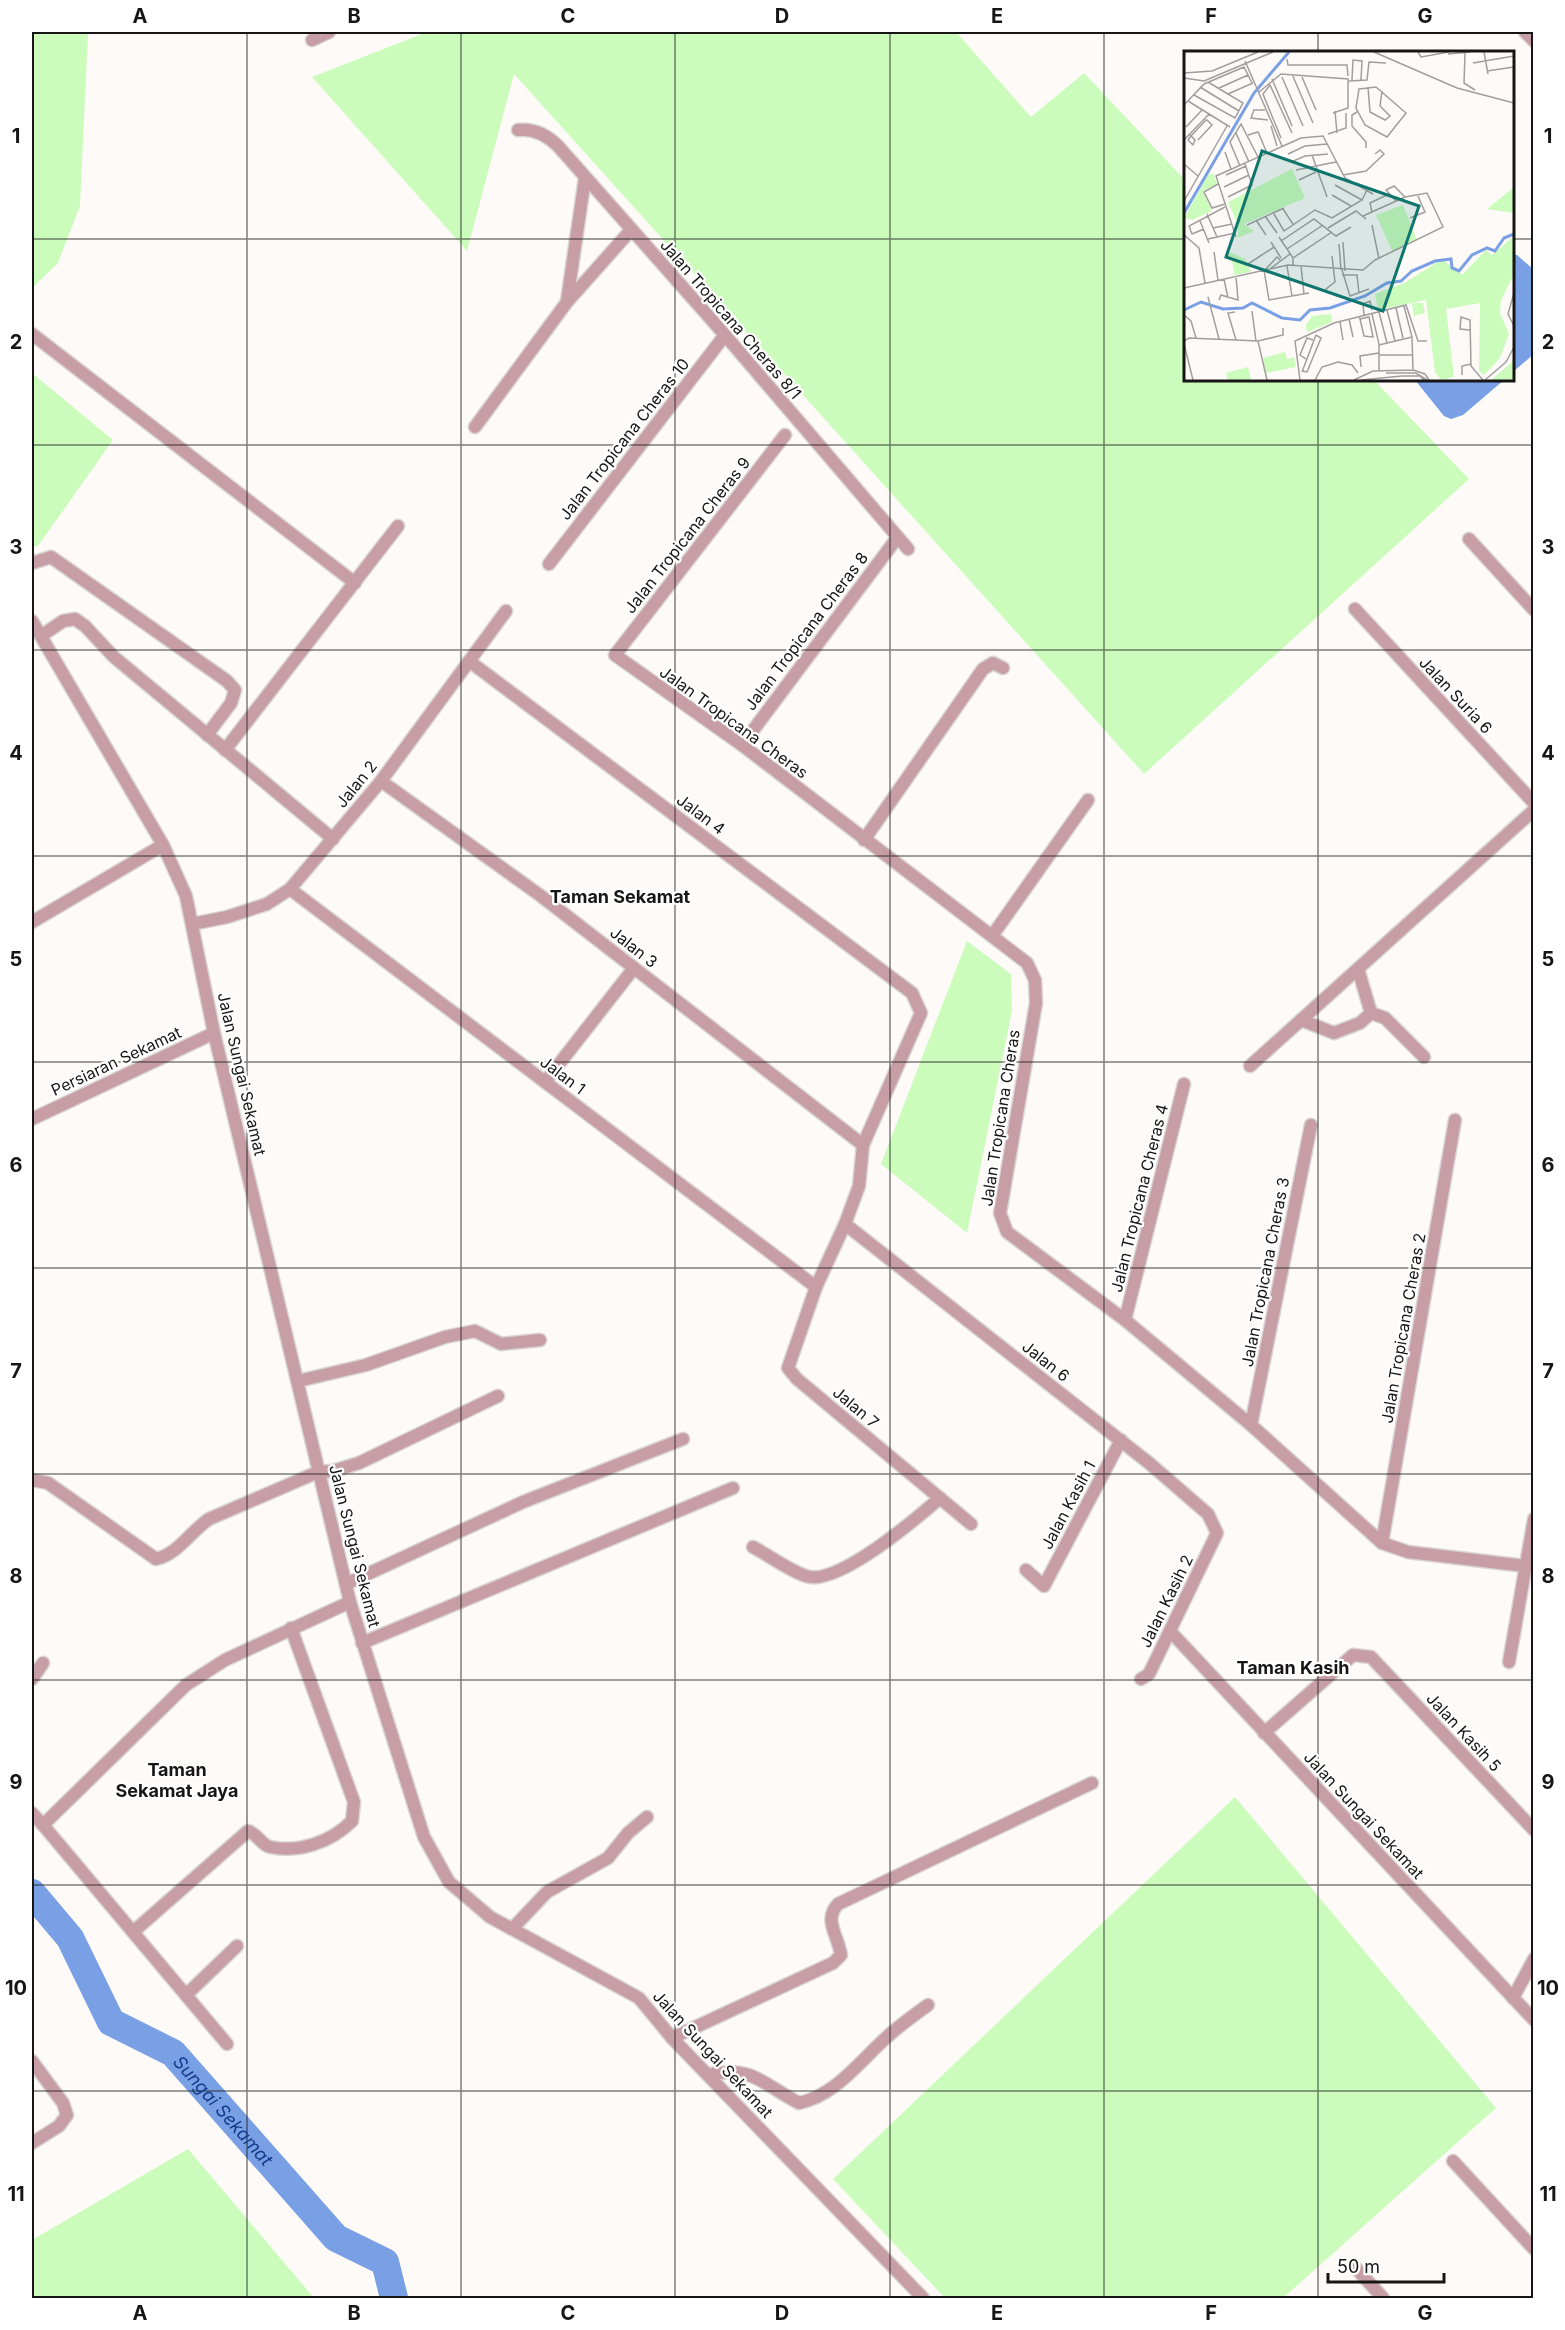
<svg xmlns="http://www.w3.org/2000/svg" width="1565" height="2330" font-family="Inter,sans-serif">
  <style>
    .green { fill: #cbfcbc }
    .water { fill: #799fe5 }
    .lines { fill: none; stroke-linecap: round; stroke-linejoin: round }
    .river { stroke: #799fe5; stroke-width: 28 }
    .street-casing { stroke: #d9d5d4; stroke-width: 15 }
    .street { stroke: #c79ea5; stroke-width: 12 }
    .grid { fill: none; stroke: #171515; stroke-width: 1.5; stroke-opacity: 0.55 }
    .labels { text-anchor: middle; dominant-baseline: central; stroke-width: 4.5; stroke-linejoin: round; paint-order: stroke }
    .street-label { font-size: 16px; fill: #171515; stroke: #fff }
    .neighbourhood-label { font-size: 18px; font-weight: bold; fill: #171515; stroke: #fff }
    .water-label { font-size: 18px; font-style: italic; fill: #133c8c; stroke: #fff }
    .inset-river { fill: none; stroke: #799fe5; stroke-width: 3 }
    .inset-road { fill: none; stroke: #a29e9d; stroke-width: 1.5 }
    .view { fill: #0f766e; fill-opacity: 0.15; stroke: #0f766e; stroke-width: 3 }
    .inset-edge { fill: none; stroke: #171515; stroke-width: 3 }
    .neatline { fill: none; stroke: #171515; stroke-width: 2 }
    .grid-label { font-size: 20px; text-anchor: middle; font-weight: bold; fill: #171515 }
  </style>
  <rect width="100%" height="100%" fill="#fefaf8"/>
  <g class="green">
    <path d="M32,32H88L80,206L58,263L32,288Z"/>
    <path d="M427,32H956L1031,117L1084,73L1185,180L1186,380H1374L1469,479L1144,774L514,74L467,251L312,77Z"/>
    <path d="M32,373L113,440L38,546L32,547Z"/>
    <path d="M967,941L1011,974L1012,1011L967,1233L881,1164Z"/>
    <path d="M1235,1797L1496,2108L1283,2298H945L833,2179Z"/>
    <path d="M188,2149L314,2298H32V2240Z"/>
  </g>
  <g class="water">
    <path d="M1513,255H1517L1533,269L1534,354L1513,372Z"/>
    <path d="M1415,380H1504L1463,415L1451,419L1444,416Z"/>
  </g>
  <g class="lines">
    <path class="river" id="s1" d="M32,1893L70,1938L111,2022L173,2053L336,2238L385,2262L394,2298"/>
    <defs>
      <g id="street">
        <path d="M1525,32L1534,41"/>
        <path d="M312,40L329,32"/>
        <path d="M518,130C534,128 547,135 558,146L725,335L908,549"/>
        <path d="M567,301L585,178"/>
        <path d="M32,334L355,583"/>
        <path d="M475,427L567,302L631,230"/>
        <path d="M785,435L615,655L742,745L1027,963L1035,980L1036,1003L1000,1213L1007,1232L1125,1320L1251,1425L1382,1543L1408,1552L1525,1566"/>
        <path d="M1469,539L1534,610"/>
        <path d="M32,563L51,557L227,681L235,690L231,703L207,735"/>
        <path d="M549,564L725,335"/>
        <path d="M1355,609L1534,803"/>
        <path d="M32,621L163,845L186,896L214,1033L350,1602L424,1837L449,1882L490,1917L639,1998L672,2038L923,2298"/>
        <path d="M41,636L63,621L75,619L85,626L114,657L333,839"/>
        <path d="M469,661L912,993L921,1013L863,1145L859,1186L845,1224L816,1287L788,1368L797,1379L971,1524"/>
        <path d="M742,745L897,538"/>
        <path d="M225,750L398,526"/>
        <path d="M381,781L541,896L863,1145"/>
        <path d="M864,840L983,669L993,663L1003,668"/>
        <path d="M290,889L816,1287"/>
        <path d="M32,922L163,845"/>
        <path d="M192,924L227,917L267,904L290,889L381,781L506,611"/>
        <path d="M992,936L1088,800"/>
        <path d="M1371,1013L1385,1018L1424,1057"/>
        <path d="M1301,1020L1334,1033L1360,1023L1371,1013L1358,969"/>
        <path d="M1250,1066L1534,810"/>
        <path d="M545,1082L634,968"/>
        <path d="M32,1119L214,1033"/>
        <path d="M845,1224L1149,1463L1208,1514L1217,1533L1149,1674L1141,1679"/>
        <path d="M1125,1320L1184,1084"/>
        <path d="M298,1381L366,1365L445,1337L475,1331L501,1344L540,1340"/>
        <path d="M1251,1425L1311,1125"/>
        <path d="M32,1480L48,1483L156,1559C177,1555 191,1531 209,1519L318,1472L333,1471L359,1463L498,1396"/>
        <path d="M1382,1543L1455,1120"/>
        <path d="M753,1547C770,1556 788,1570 806,1576C837,1587 917,1518 940,1498"/>
        <path d="M1026,1570L1044,1586L1121,1440"/>
        <path d="M346,1584L523,1502L683,1439"/>
        <path d="M1170,1631L1534,2020"/>
        <path d="M362,1643L733,1488"/>
        <path d="M1509,1662L1534,1519"/>
        <path d="M32,1679L43,1663"/>
        <path d="M1264,1733L1353,1655L1371,1657L1534,1830"/>
        <path d="M32,1813L43,1825"/>
        <path d="M512,1929L547,1892L608,1858L628,1833L647,1817"/>
        <path d="M133,1932L248,1831C258,1834 261,1845 270,1847C300,1853 331,1842 352,1821L354,1802L291,1628"/>
        <path d="M186,1995L237,1946"/>
        <path d="M1513,1998L1534,1959"/>
        <path d="M672,2038L833,1963L841,1955C838,1935 823,1920 838,1904L1092,1783"/>
        <path d="M227,2044L43,1825L186,1685L225,1660L350,1602"/>
        <path d="M32,2061L63,2103L67,2115L59,2126L32,2143"/>
        <path d="M708,2075C753,2065 762,2084 799,2103C835,2096 861,2060 887,2037C900,2025 914,2015 928,2005"/>
        <path d="M1453,2161L1534,2249"/>
        <path d="M1355,2267L1383,2298"/>
      </g>
    </defs>
    <use href="#street" class="street-casing"/>
    <use href="#street" class="street"/>
  </g>
  <path class="grid" d="M247,32V2298M461,32V2298M675,32V2298M890,32V2298M1104,32V2298M1318,32V52M32,239H1186M1512,239H1534M1318,380V2298M32,445H1534M32,650H1534M32,856H1534M32,1062H1534M32,1268H1534M32,1474H1534M32,1680H1534M32,1885H1534M32,2091H1534"/>
  <g class="labels">
    <g class="street-label">
      <text transform="translate(731 319) rotate(49)">Jalan Tropicana Cheras 8/1</text>
      <text transform="translate(624 439) rotate(-52)">Jalan Tropicana Cheras 10</text>
      <text transform="translate(687 535) rotate(-52)">Jalan Tropicana Cheras 9</text>
      <text transform="translate(806 631) rotate(-53)">Jalan Tropicana Cheras 8</text>
      <text transform="translate(1456 695) rotate(47)">Jalan Suria 6</text>
      <text transform="translate(734 722) rotate(36)">Jalan Tropicana Cheras</text>
      <text transform="translate(356 784) rotate(-51)">Jalan 2</text>
      <text transform="translate(701 814) rotate(37)">Jalan 4</text>
      <text transform="translate(634 947) rotate(38)">Jalan 3</text>
      <text transform="translate(116 1061) rotate(-25)">Persiaran Sekamat</text>
      <text transform="translate(242 1074) rotate(77)">Jalan Sungai Sekamat</text>
      <text transform="translate(563 1075) rotate(37)">Jalan 1</text>
      <text transform="translate(1000 1118) rotate(-81)">Jalan Tropicana Cheras</text>
      <text transform="translate(1139 1198) rotate(-76)">Jalan Tropicana Cheras 4</text>
      <text transform="translate(1265 1272) rotate(-79)">Jalan Tropicana Cheras 3</text>
      <text transform="translate(1403 1328) rotate(-80)">Jalan Tropicana Cheras 2</text>
      <text transform="translate(1046 1361) rotate(38)">Jalan 6</text>
      <text transform="translate(856 1407) rotate(40)">Jalan 7</text>
      <text transform="translate(1068 1505) rotate(-62)">Jalan Kasih 1</text>
      <text transform="translate(355 1546) rotate(76)">Jalan Sungai Sekamat</text>
      <text transform="translate(1166 1601) rotate(-64)">Jalan Kasih 2</text>
      <text transform="translate(1464 1732) rotate(47)">Jalan Kasih 5</text>
      <text transform="translate(1364 1815) rotate(47)">Jalan Sungai Sekamat</text>
      <text transform="translate(713 2054) rotate(47)">Jalan Sungai Sekamat</text>
    </g>
    <g class="neighbourhood-label">
      <text x="620" y="896">Taman Sekamat</text>
      <text x="1293" y="1667">Taman Kasih</text>
      <text x="177" y="1769">Taman<tspan x="177" dy="21">Sekamat Jaya</tspan></text>
    </g>
    <g class="water-label">
      <text stroke="none"><textPath href="#s1" startOffset="298">Sungai Sekamat</textPath></text>
    </g>
  </g>
  <g transform="translate(1184 51)">
    <rect width="330" height="330" fill="#fefaf8"/>
    <path d="M108,118L121,147L60,173L70,180L54,187V174L44,151ZM29,122L33,133L19,140L28,160L8,169L0,167L24,124ZM330,136V162L303,158ZM219,154L233,189L208,200L192,164ZM330,185V223L317,249L316,262L325,283L316,307L300,324L295,320L296,252L262,258L270,326L257,329L251,321L242,249L228,252H239L241,262L230,265L228,252L194,259L191,243L222,231L258,208L278,224L302,199L308,204ZM46,201L61,208L67,221L50,224L48,209L43,205ZM147,263L148,271L123,281L122,274L128,265ZM101,301L103,308L110,306L112,316L82,322L79,307ZM330,307V329H307L327,312ZM64,316L67,329H44L42,322Z" fill="#cbfcbc"/>
    <path class="inset-river" d="M0,162L70,42L105,1M0,259L17,251L39,258L59,257L68,252L98,267L116,269L126,259L146,257L181,245L203,232L217,230L228,220L251,210L267,208L268,217L275,220L288,204L303,197L311,200L320,187L330,183"/>
    <path class="inset-road" d="M190,1L273,37L330,52M234,1L237,6L265,1M300,1L304,23M281,2L280,32L291,39M264,3L286,1M103,8L104,14H163L164,25M61,10L98,95M289,12L330,5M303,20L330,16M0,22L28,20L74,1M108,23L129,72M98,26L119,75M118,26L132,59M0,27L20,30L89,1M88,28L108,75M168,29L169,9L178,10L177,29M165,30L183,29L185,11L202,12M16,36L55,60M184,36L186,61L201,69L206,65L196,55L198,40M192,36L222,62L203,86L181,74L172,57L175,38ZM35,37L64,24M75,41L97,23L164,28V57L149,62M44,43L69,32M10,44L51,67L59,52L24,31M4,50L46,76M0,54L20,33L60,16L68,32M81,59H70L67,67L84,69M151,60L153,82M173,61L168,64V75L182,91V97M87,75L93,95M2,76L18,59M52,82L65,111M144,83L162,77V62M6,84L11,89L9,94L4,89L7,85L22,69H23L28,74L14,89M64,84L74,81L83,102M97,87L79,43L86,34L108,82M0,89L25,63M41,101L47,118M104,103L121,95L143,93M128,104L143,146M107,111L121,105L144,103M0,113L14,125M56,115L46,91L57,73L74,106M112,119L152,111M42,124L62,115M159,124L182,120L200,103L196,99L191,103M115,129L132,121M34,133L20,141L28,157L41,153M151,134L178,149M40,136L65,124M148,144L167,155M44,146L68,134L61,113M0,150L43,75M212,150L202,139L210,135L221,146M99,158L109,173M188,161L186,152L205,143M23,163L33,186M90,163L100,180L131,159L148,167L178,149L183,139M81,165L93,182M226,167L241,161L234,145M72,169L82,184M16,170L25,192M63,174L100,157M188,174L195,208M29,177L48,173M144,177L172,160L182,168M20,178L8,183L5,175L41,156M0,184L15,197L21,232M52,186L32,125L117,87L139,85L161,127L189,143M95,186L109,207V214M24,188L51,182M97,190L130,168L152,185L167,176M87,191L97,207M159,191L161,220M155,193L157,219M103,198L139,174M30,201L34,229M109,207L148,181M64,213L90,196M103,215L108,245M117,215L120,243M86,218L106,203M80,219L85,249L125,242M81,219L93,206L96,209M158,219L166,245L185,238M158,224H173L175,242M40,228L44,247M0,237L104,214L179,219L191,209L259,176L243,142L221,146L179,165M144,242L142,238L151,231L148,205M330,242L324,263L330,275M24,246L35,288M35,249L37,244L54,249L52,225M220,255L228,286L229,320M212,257L219,287M203,259L211,290M68,260L72,290M51,261L44,262L52,289M195,261L203,292M188,263L195,293V320M0,264L7,270L12,287M180,265L179,253L186,250L188,259M175,266L176,268L180,285L189,286L185,266L176,268M165,268L169,286M156,271L159,289M286,279L276,278L277,266L286,269L287,315L299,329M0,290L5,287L74,290L99,284V277M74,290L83,329M0,293L9,329M195,294L228,286M195,304H228M122,308L116,304L123,287L129,289M177,316L176,305L195,302M118,320L123,321L137,287L132,284M118,321L132,284M202,322H232L243,329M278,324V315L287,313M116,329L111,290L150,272L222,254L234,290H243M131,329L138,316L154,311L168,314L174,322M170,329L189,320L229,319L241,323L245,329M177,329L218,325H236L240,329M301,329L322,311L330,296"/>
    <path class="view" d="M78,100L235,155L199,260L42,206Z"/>
    <rect width="330" height="330" class="inset-edge"/>
  </g>
  <rect width="1565" height="2330" fill="none" stroke="#ffffff" stroke-width="66"/>
  <path d="M1328 2273v9h116v-9" fill="none" stroke="#171515" stroke-width="3"/>
  <text x="1337" y="2273" font-size="18" fill="#171515" stroke="#ffffff" stroke-width="4.5" paint-order="stroke">50 m</text>
  <rect x="33" y="33" width="1499" height="2264" class="neatline"/>
  <g class="grid-label">
    <text x="140" y="23">A</text>
    <text x="354" y="23">B</text>
    <text x="568" y="23">C</text>
    <text x="782" y="23">D</text>
    <text x="997" y="23">E</text>
    <text x="1211" y="23">F</text>
    <text x="1425" y="23">G</text>
    <text x="16" y="143">1</text>
    <text x="1548" y="143">1</text>
    <text x="16" y="349">2</text>
    <text x="1548" y="349">2</text>
    <text x="16" y="554">3</text>
    <text x="1548" y="554">3</text>
    <text x="16" y="760">4</text>
    <text x="1548" y="760">4</text>
    <text x="16" y="966">5</text>
    <text x="1548" y="966">5</text>
    <text x="16" y="1172">6</text>
    <text x="1548" y="1172">6</text>
    <text x="16" y="1378">7</text>
    <text x="1548" y="1378">7</text>
    <text x="16" y="1583">8</text>
    <text x="1548" y="1583">8</text>
    <text x="16" y="1789">9</text>
    <text x="1548" y="1789">9</text>
    <text x="16" y="1995">10</text>
    <text x="1548" y="1995">10</text>
    <text x="16" y="2201">11</text>
    <text x="1548" y="2201">11</text>
    <text x="140" y="2320">A</text>
    <text x="354" y="2320">B</text>
    <text x="568" y="2320">C</text>
    <text x="782" y="2320">D</text>
    <text x="997" y="2320">E</text>
    <text x="1211" y="2320">F</text>
    <text x="1425" y="2320">G</text>
  </g>
</svg>
